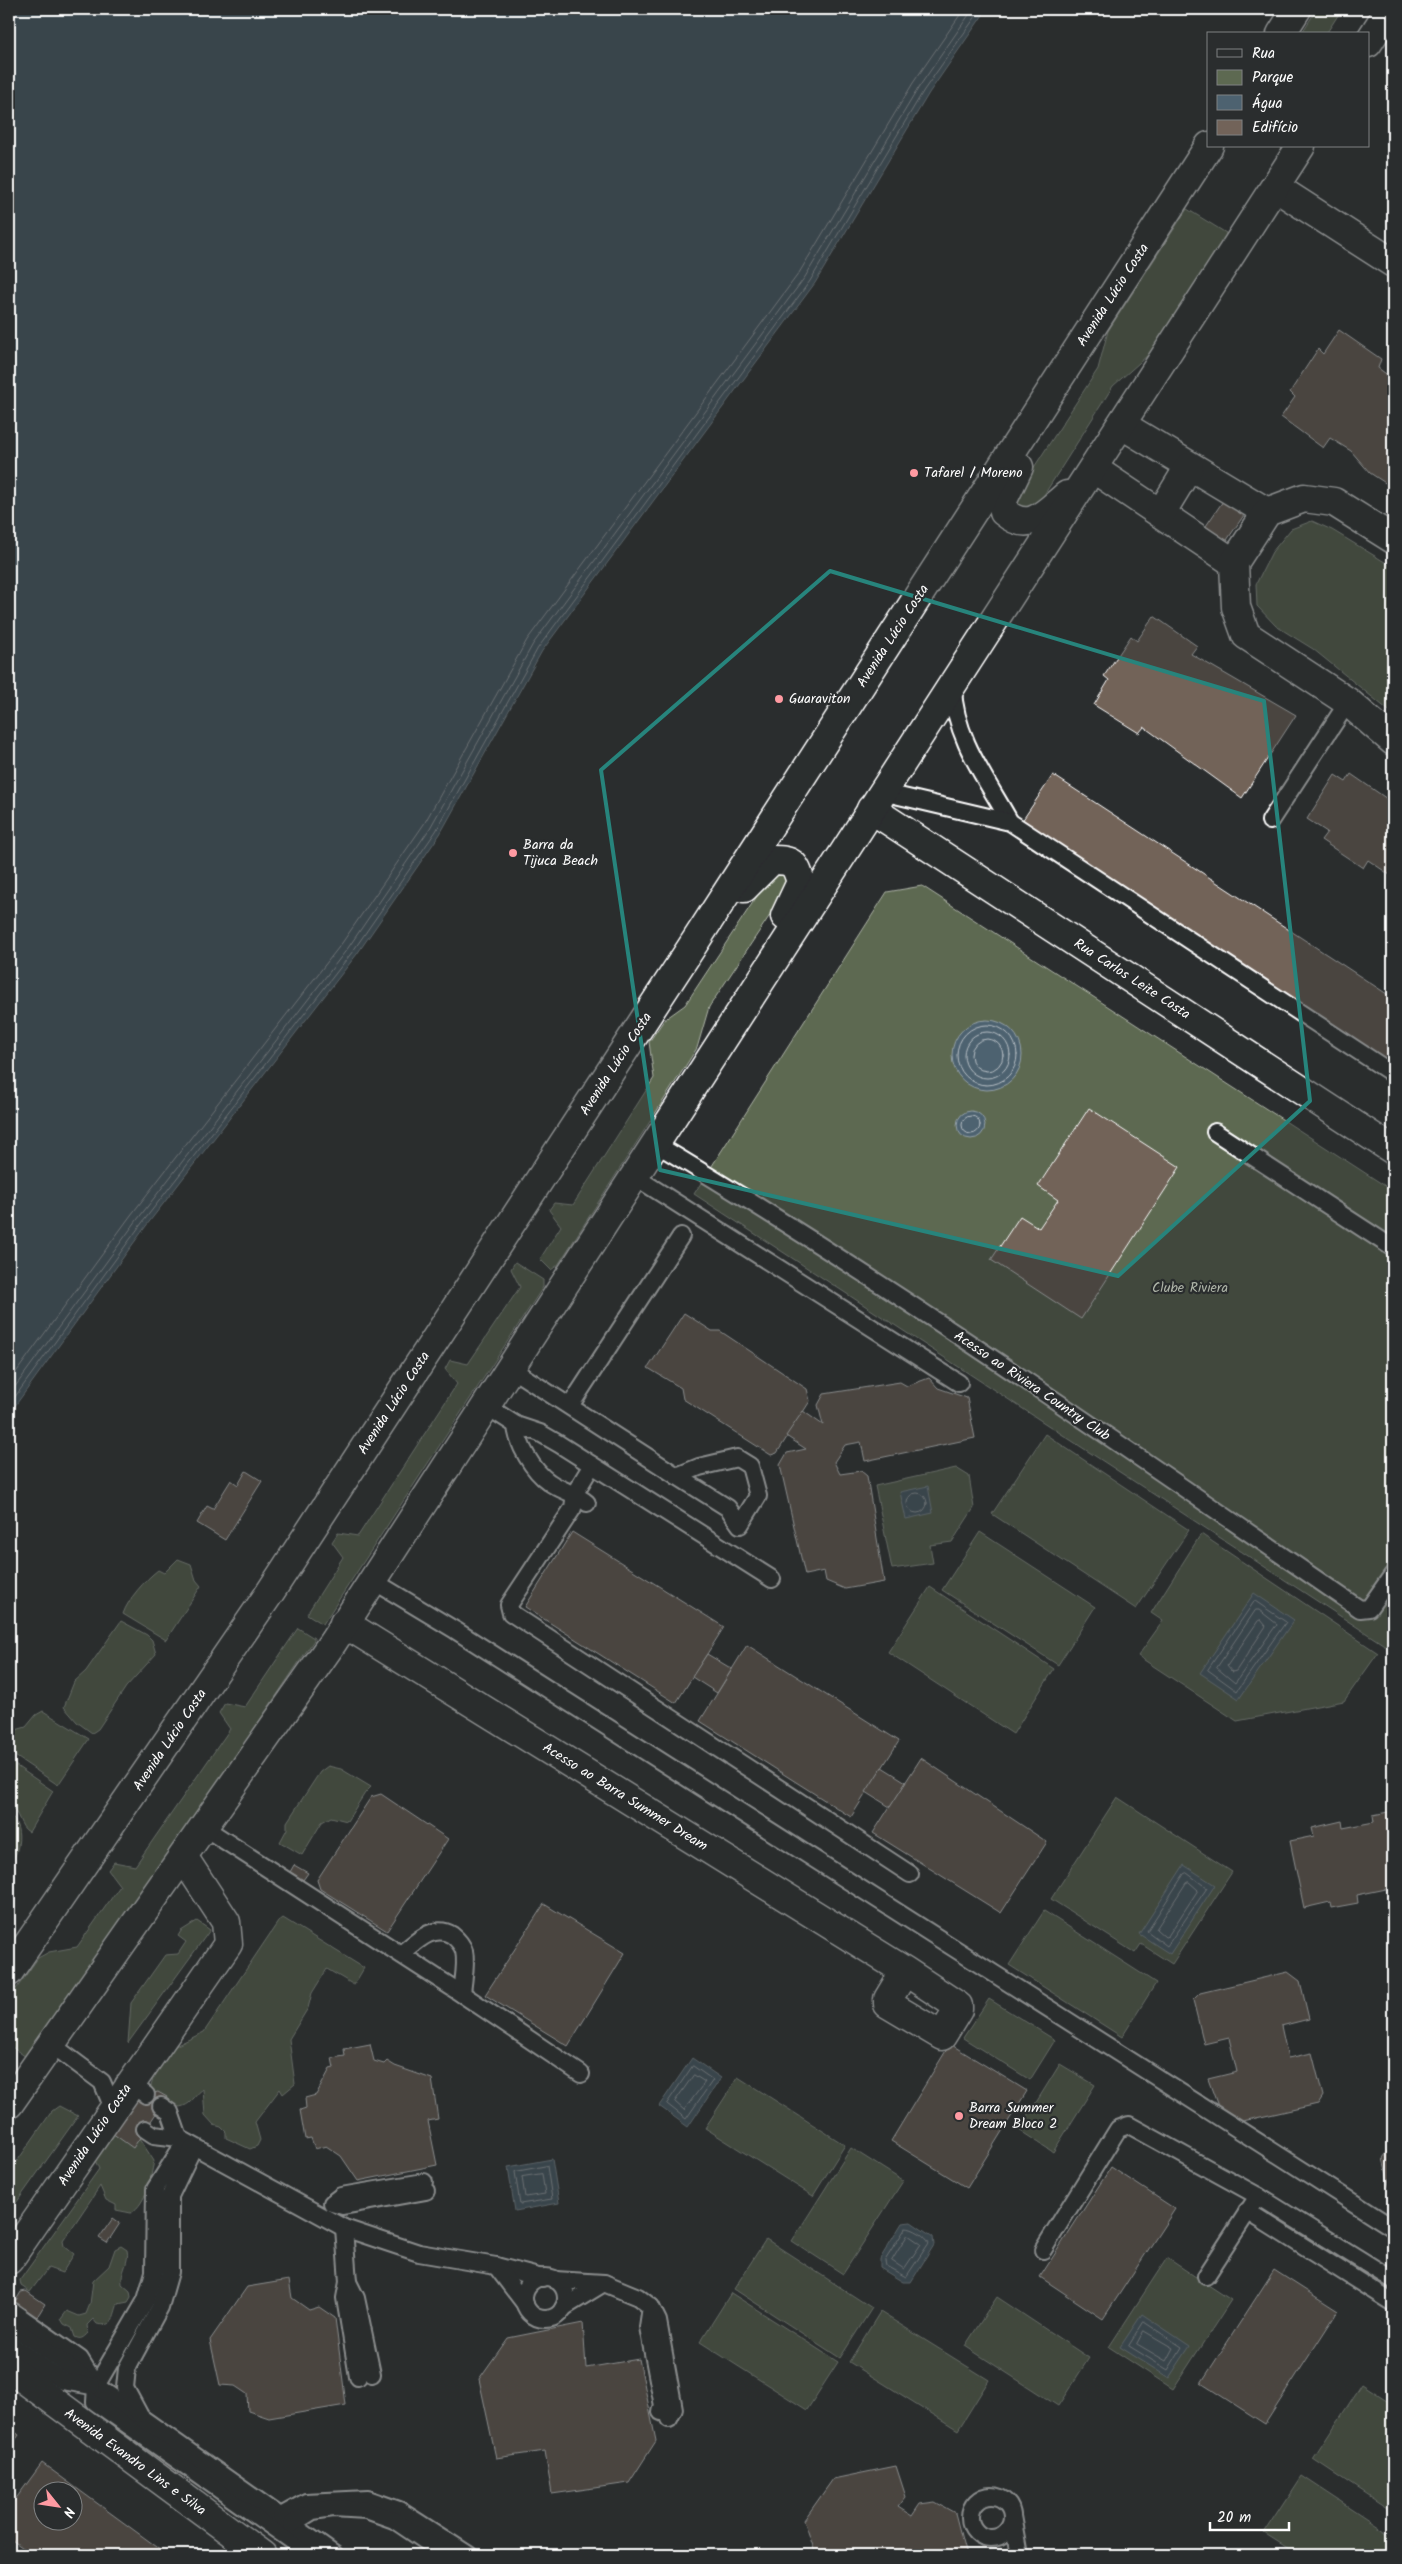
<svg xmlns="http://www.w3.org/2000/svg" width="1402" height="2564" font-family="Kalam,sans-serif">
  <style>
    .green { fill: #5d6951; stroke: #aeb4a8 }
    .water { fill: #4d6270; stroke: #94a1a9 }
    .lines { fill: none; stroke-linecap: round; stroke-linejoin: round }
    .shore { stroke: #b8c0c6; stroke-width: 1 }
    .building { fill: #726359; stroke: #fff; fill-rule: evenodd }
    .lane-casing { stroke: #fff; stroke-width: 20 }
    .street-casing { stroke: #fff; stroke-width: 31 }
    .secondary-casing { stroke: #fff; stroke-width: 31 }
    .lane { stroke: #2a2d2e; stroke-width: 16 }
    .street { stroke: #2a2d2e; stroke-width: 28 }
    .secondary { stroke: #2a2d2e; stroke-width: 28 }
    .marked { fill: none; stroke: #27847c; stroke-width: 4; stroke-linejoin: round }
    .poi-dot { fill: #ff9aa2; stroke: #2a2d2e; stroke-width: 2 }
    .labels { text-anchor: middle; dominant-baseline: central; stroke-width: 4.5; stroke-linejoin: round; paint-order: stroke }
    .street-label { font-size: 14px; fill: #fff; stroke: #2a2d2e }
    .poi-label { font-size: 14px; fill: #fff; stroke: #2a2d2e; text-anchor: start }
    .park-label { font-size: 14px; fill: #aeb4a8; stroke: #2a2d2e }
  </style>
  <rect width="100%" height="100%" fill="#2a2d2e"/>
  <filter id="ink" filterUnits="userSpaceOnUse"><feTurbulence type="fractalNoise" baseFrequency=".02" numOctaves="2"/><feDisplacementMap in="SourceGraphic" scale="10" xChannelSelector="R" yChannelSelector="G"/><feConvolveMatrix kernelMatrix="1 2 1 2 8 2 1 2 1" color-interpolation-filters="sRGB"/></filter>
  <g filter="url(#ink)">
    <g class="green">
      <path d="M1317,9H1342L1326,34H1301Z"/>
      <path d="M1187,209L1226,233V236L1148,355L1113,386L1037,506L1027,509C1019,506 1017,503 1016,495L1098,369L1108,331Z"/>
      <path d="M1312,521L1332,530L1393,567V714L1313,649L1276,626L1257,606L1256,584L1272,552L1291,529Z"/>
      <path d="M779,873L788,878V888L709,1007L697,1048L558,1265L551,1270L540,1259L561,1226L549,1210L554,1203L573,1205L654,1078L649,1042L664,1020L685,1005L769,878Z"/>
      <path d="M922,886L1393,1191V1647L1389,1648L694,1194L887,892Z"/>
      <path d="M515,1262L543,1280V1287L323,1624L307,1614L343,1557L332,1542L338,1533L358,1536L457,1384L445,1369L450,1360L468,1364L520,1287L511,1269Z"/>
      <path d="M1045,1434L1189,1530L1136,1609L992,1514Z"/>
      <path d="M956,1468L969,1476L974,1508L952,1542L930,1545L933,1563L892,1569L875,1486Z"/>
      <path d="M980,1532L1095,1607L1058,1665L942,1590Z"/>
      <path d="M1201,1534L1378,1653L1344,1701L1237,1721L1138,1656L1163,1621L1151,1613Z"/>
      <path d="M178,1559L191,1564L196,1580L201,1586L166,1640L123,1614C128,1599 145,1580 158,1570L164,1573Z"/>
      <path d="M930,1587L1054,1669L1013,1734L888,1652Z"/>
      <path d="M121,1621L147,1635L152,1640L156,1654L126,1687L98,1729L92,1733L77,1722L64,1707L74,1682L86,1671Z"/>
      <path d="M298,1628L314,1638V1640L184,1832L26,2057L9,2045V1999L38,1958L49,1952L77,1947L120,1886L108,1870L114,1862L135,1866L230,1729L219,1713L225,1703L245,1707Z"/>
      <path d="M43,1711L89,1739L58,1785L9,1752V1732L26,1727L36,1715Z"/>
      <path d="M9,1761L53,1791L29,1832C19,1827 20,1812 9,1805Z"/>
      <path d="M328,1766L341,1769L371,1787L365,1793L347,1821L331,1817L322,1822L302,1855L280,1842L287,1829V1822L320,1772Z"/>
      <path d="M1117,1797L1232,1872L1172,1964L1141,1944L1135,1953L1051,1899Z"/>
      <path d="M9,1813C24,1828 20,1851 9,1867Z"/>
      <path d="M1044,1911L1156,1983L1122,2037L1009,1965Z"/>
      <path d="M283,1918L364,1968L354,1985L327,1969L312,1993L308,2008L289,2039L295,2084L283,2094L280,2089L255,2122L260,2140L257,2146L250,2149L226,2138V2132L221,2127L214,2125L205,2115L203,2089C197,2093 194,2099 189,2103C175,2114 158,2100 150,2090L156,2068L171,2048L204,2032L278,1922Z"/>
      <path d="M197,1921L210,1930L128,2043L131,2003L165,1955L178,1954L186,1942L178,1936L181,1931Z"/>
      <path d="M989,1999L1055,2040L1030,2080L963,2038Z"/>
      <path d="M1060,2064L1095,2085L1053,2152L1019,2130Z"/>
      <path d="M738,2077L845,2145L813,2196L705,2128Z"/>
      <path d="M59,2106L78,2116L9,2213V2173L52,2111Z"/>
      <path d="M106,2127L139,2138L154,2161C150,2180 147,2202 131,2213L116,2210V2205L106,2200L100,2186L63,2241L64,2246L74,2254L62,2273L48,2268L30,2292L21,2286L20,2280L99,2169L94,2158Z"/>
      <path d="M851,2148L903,2181L843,2274L792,2241Z"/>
      <path d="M766,2239L872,2308L840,2358L734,2289Z"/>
      <path d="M121,2246L127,2250C130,2262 120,2272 122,2284L130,2291L131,2297L128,2302L118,2304C113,2315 115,2328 97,2324L93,2319L87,2325L88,2333C83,2338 81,2340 75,2337L72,2328L64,2324L61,2319L67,2311L79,2316L86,2314L90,2304L93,2281L109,2266L115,2249Z"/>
      <path d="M1167,2258L1231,2300L1173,2389L1109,2347Z"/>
      <path d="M731,2293L838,2362L807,2410L700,2342Z"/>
      <path d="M997,2297L1089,2358L1058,2406L965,2346Z"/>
      <path d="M880,2312L989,2380L958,2430L849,2362Z"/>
      <path d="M1362,2384L1393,2404V2512L1313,2459Z"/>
      <path d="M1302,2476L1393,2536V2555H1297L1264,2534Z"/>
    </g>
    <g class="water">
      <path d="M9,9H987L929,93L815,283L542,651L440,834L357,954L146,1226L9,1414Z"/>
      <circle cx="987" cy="1055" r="35"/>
      <circle cx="971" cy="1125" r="14"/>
      <path d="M928,1486L933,1513L906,1519L900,1492Z"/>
      <path d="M1254,1593L1294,1620L1239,1699L1200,1673Z"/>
      <path d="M1184,1865L1215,1885L1170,1954L1139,1934Z"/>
      <path d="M692,2058L721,2078L688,2127L659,2106Z"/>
      <path d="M552,2159L559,2203L515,2211L508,2167Z"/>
      <path d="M911,2222L933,2237L934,2245L911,2282H903L880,2268V2259L902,2223Z"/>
      <path d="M1142,2314L1190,2346L1169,2378L1120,2347Z"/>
    </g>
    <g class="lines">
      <g class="shore">
        <circle cx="987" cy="1055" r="30"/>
        <circle cx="987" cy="1055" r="23"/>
        <circle cx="987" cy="1055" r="16"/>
        <circle cx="971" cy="1125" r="9"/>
        <path d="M9,1382L131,1215L342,943L424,824L527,640L799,273L913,83L964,9"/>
        <path d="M9,1395L137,1220L348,948L430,828L533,644L805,277L919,87L973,9"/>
        <path d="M9,1405L142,1223L353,951L436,831L538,648L810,281L924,90L981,9"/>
        <circle cx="917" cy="1503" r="10"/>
        <path d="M1255,1601L1286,1622L1237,1691L1208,1670Z"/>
        <path d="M1256,1610H1259L1277,1624L1235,1683L1217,1668Z"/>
        <path d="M1261,1620L1266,1626L1236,1671L1232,1672L1227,1666L1258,1621Z"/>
        <path d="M1187,1873L1207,1888L1167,1946L1147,1931L1184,1874Z"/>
        <path d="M1189,1882L1198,1890L1168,1936L1165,1937L1156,1929L1186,1883Z"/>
        <path d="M693,2066L713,2080L686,2119L667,2104Z"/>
        <path d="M694,2075L705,2082L684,2110L675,2102Z"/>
        <path d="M547,2166L552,2199L520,2204L515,2172Z"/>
        <path d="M542,2174L545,2194L525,2197L522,2177Z"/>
        <path d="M906,2228C913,2228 926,2236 929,2243L906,2277L886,2266L885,2261Z"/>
        <path d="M908,2235L921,2244L904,2269L892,2261Z"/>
        <path d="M1144,2322L1182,2347L1168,2370L1129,2346Z"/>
        <path d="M1144,2331L1173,2348L1166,2361L1137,2344Z"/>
      </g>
    </g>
    <g class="building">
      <path d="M1339,330L1381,359L1378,368L1393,379V488L1370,473L1351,451L1330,438L1323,448L1281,417L1295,397L1290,392L1318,349L1323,354Z"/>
      <path d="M1236,482L1257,496L1212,562L1191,548Z"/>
      <path d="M1154,616L1197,646L1191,654L1296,715L1242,798L1144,727L1139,733L1094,705L1109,680L1104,676L1131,636L1137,641Z"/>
      <path d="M1351,774L1393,803V877L1368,860L1363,868L1321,840L1327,832L1307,819L1335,775L1346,782Z"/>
      <path d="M1053,775L1393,998V1065L1022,821Z"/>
      <path d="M1089,1108L1180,1167L1081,1319L991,1260L1020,1216L1039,1228L1058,1200L1038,1186Z"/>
      <path d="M684,1313L712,1331H720L807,1389L810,1401L777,1453L771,1455L683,1399L681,1388L648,1368Z"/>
      <path d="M929,1378L938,1388L967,1398L975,1438L865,1461L861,1442L845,1445L834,1462L840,1474L861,1471L867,1476L884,1582L845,1589L826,1581L824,1571L805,1575L780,1465L787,1453L806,1449L786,1436L803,1411L823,1425L818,1405L824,1394L900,1382L907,1386Z"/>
      <path d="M246,1471L262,1481L225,1540L197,1523L207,1506L213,1509L231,1480L238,1485Z"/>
      <path d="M572,1532L724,1627L676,1703L525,1607Z"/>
      <path d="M747,1645L899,1741L851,1817L700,1721Z"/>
      <path d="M707,1654L732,1669L717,1693L692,1677Z"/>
      <path d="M921,1758L1047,1842L1001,1913L873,1833Z"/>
      <path d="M882,1767L906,1782L890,1807L866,1792Z"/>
      <path d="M381,1794L448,1839L387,1931L320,1889L317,1880L371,1797Z"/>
      <path d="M1393,1811V1893L1391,1888L1357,1895L1358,1903L1331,1908L1330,1902L1304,1908L1290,1841L1314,1836L1312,1828L1342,1821L1343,1828L1374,1822L1373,1815Z"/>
      <path d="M294,1865L308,1873L303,1880L290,1872Z"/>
      <path d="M544,1904L625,1953L568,2046L485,1995Z"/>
      <path d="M1288,1972L1300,1981L1309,2019L1281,2026L1288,2058L1312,2053L1323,2096L1318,2104L1234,2123L1222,2117L1208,2079L1237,2072L1229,2038L1204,2044L1193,2000L1200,1993Z"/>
      <path d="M370,2044L374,2061L384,2064L387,2061L395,2066L432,2079L438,2119L428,2121L437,2165L358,2181L341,2156L326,2146L315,2149L311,2138L305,2139L300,2110L306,2108L305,2098L316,2095L330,2069L334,2068L332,2058L345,2056L344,2049Z"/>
      <path d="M950,2044L1027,2091L967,2188L891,2141Z"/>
      <path d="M158,2092L167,2097L133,2148L112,2133L136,2097Z"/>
      <path d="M1393,2149V2201L1383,2158L1389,2150Z"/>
      <path d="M1111,2167L1175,2209L1103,2319L1040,2277Z"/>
      <path d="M113,2218L120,2223L107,2243L99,2238Z"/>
      <path d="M1274,2270L1338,2311L1265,2424L1201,2383Z"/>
      <path d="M289,2280L292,2298L309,2310L319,2307L335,2318L346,2405L269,2418L248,2411L247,2394L235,2386L220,2385L210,2340L247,2287Z"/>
      <path d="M26,2291L45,2304L37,2317L32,2318L13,2305L21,2292Z"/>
      <path d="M583,2323L586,2368L639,2359L656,2441L629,2483L552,2494L545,2451L496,2458L479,2379L508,2338Z"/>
      <path d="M9,2427L19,2435L9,2449Z"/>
      <path d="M42,2463L168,2555H33L9,2538V2508ZM42,2492H72V2522H42Z"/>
      <path d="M896,2466L906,2497L898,2507L912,2516L920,2504L935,2502L955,2513L966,2555H816L804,2520L833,2479Z"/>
    </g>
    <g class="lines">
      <defs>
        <g id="lane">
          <path d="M953,688C954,737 987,780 1010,822"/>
          <path d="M882,792L1010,822L1393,1074"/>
          <path d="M1270,821L1348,702"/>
          <path d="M1215,1132L1393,1248"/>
          <path d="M656,1144C895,1287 1124,1447 1354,1605L1360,1609L1369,1608L1393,1574"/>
          <path d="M634,1176L959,1383"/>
          <path d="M510,1368L677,1476"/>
          <path d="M485,1405L516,1425L540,1433L559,1444L772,1579"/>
          <path d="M570,1406L681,1236"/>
          <path d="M516,1425C517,1444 533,1471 549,1482C561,1491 574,1492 587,1503"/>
          <path d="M737,1458L750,1466L758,1496L740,1525L728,1508L677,1476L699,1467Z"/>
          <path d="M592,1465L575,1493L573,1508L509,1605L511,1613L910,1874"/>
          <path d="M372,1580L455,1630L1393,2228"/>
          <path d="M205,1828L462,1994L581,2074"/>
          <path d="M401,1954C415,1943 433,1923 452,1935C457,1939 462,1944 464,1951C467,1964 463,1980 462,1994"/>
          <path d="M51,2044L102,2082L113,2108L118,2112"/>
          <path d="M124,2083H130L146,2095"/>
          <path d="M161,2106L170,2112L179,2138"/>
          <path d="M145,2129L154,2135L179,2138L344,2228L419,2253L496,2266L542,2278"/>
          <path d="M185,2142L155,2189L154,2272L146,2300L96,2386L95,2402L312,2555"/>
          <path d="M424,2182L341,2196L332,2203L343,2206L426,2191"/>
          <path d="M1247,2211L1393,2303"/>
          <path d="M344,2228L348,2282"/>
          <path d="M1043,2250L1118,2129L1129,2125L1258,2196"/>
          <path d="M496,2266L525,2304"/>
          <path d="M1206,2276L1258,2196L1393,2280"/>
          <circle cx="545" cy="2298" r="21"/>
          <path d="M555,2280L604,2283L563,2308"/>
          <path d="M604,2283L638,2297L651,2307"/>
          <path d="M9,2309L80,2359L93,2380"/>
          <path d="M9,2324L335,2555"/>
          <path d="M9,2343L63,2381L92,2386"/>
          <path d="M358,2377L345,2298L348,2282L356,2298L372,2374"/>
          <path d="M661,2412L663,2406L648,2327L651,2307L658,2321L674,2409L669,2419"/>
          <path d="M139,2414L125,2388L127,2368L160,2307L170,2272V2196L193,2148"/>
          <circle cx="991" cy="2517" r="21"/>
          <path d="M281,2516L306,2502L368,2499L399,2510L469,2555"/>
          <path d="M1012,2516L1019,2555"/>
          <path d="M292,2524L313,2511L333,2508L366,2510L394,2520L446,2555"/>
        </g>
        <g id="street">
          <path d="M1275,187L1393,263"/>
          <path d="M1122,425L1267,512"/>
          <path d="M1094,469L1234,563"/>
          <path d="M1161,513L1189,467"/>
          <path d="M1393,539L1334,502L1304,498L1267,512L1234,563L1236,607L1246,635L1348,702L1393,741"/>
          <path d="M871,809L1393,1150"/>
          <path d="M344,1623L905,1971L958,2006V2010L942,2036L888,2004V1999L905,1971"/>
          <path d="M9,2260L228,1944L226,1922L184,1858"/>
        </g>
        <g id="secondary">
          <path d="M1281,34L1297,9"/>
          <path d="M1368,43L1390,9"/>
          <path d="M1019,467L1003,500L1004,512C1030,534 1045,513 1067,495"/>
          <path d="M744,888L772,860C793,860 795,863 801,882L785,916"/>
          <path d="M9,1972L267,1597L691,948L1209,146"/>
          <path d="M9,2104L333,1642L1301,146"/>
          <path d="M9,2368L262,2555"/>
        </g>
      </defs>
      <use href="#lane" class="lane-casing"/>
      <use href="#street" class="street-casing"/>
      <use href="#secondary" class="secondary-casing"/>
      <use href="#lane" class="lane"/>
      <use href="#street" class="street"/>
      <use href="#secondary" class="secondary"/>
    </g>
  </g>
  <path d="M0 0H1402V2564H0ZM830,571L1264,701L1310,1101L1118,1276L660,1170L601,770Z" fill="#2a2d2e" fill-opacity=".55" fill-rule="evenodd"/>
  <path class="marked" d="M830,571L1264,701L1310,1101L1118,1276L660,1170L601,770Z"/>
  <g class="poi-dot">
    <circle cx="914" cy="473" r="5"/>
    <circle cx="779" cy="699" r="5"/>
    <circle cx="513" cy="853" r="5"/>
    <circle cx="959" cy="2116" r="5"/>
  </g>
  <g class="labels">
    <g class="street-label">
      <text transform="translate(1113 295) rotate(-57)">Avenida Lúcio Costa</text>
      <text transform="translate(893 636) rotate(-57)">Avenida Lúcio Costa</text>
      <text transform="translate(1132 979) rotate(33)">Rua Carlos Leite Costa</text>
      <text transform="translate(616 1064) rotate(-57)">Avenida Lúcio Costa</text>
      <text transform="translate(1032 1386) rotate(34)">Acesso ao Riviera Country Club</text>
      <text transform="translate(394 1403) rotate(-57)">Avenida Lúcio Costa</text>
      <text transform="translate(170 1740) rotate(-56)">Avenida Lúcio Costa</text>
      <text transform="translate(625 1797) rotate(32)">Acesso ao Barra Summer Dream</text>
      <text transform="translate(95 2135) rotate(-56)">Avenida Lúcio Costa</text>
      <text transform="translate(135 2462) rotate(36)">Avenida Evandro Lins e Silva</text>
    </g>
    <g class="poi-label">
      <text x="924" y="473">Tafarel / Moreno</text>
      <text x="789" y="699">Guaraviton</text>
      <text x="523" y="845">Barra da<tspan x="523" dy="16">Tijuca Beach</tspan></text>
      <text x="969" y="2108">Barra Summer<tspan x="969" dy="16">Dream Bloco 2</tspan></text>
    </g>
    <g class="park-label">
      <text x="1190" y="1288">Clube Riviera</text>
    </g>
  </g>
  <rect width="1402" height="2564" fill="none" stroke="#2a2d2e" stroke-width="30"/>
  <rect x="15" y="15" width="1372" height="2534" fill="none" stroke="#fff" stroke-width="2" filter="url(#ink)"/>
  <rect x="1207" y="32" width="162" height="115" fill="#2a2d2e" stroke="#7f8182"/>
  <rect x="1217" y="49" width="25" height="8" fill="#2a2d2e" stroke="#7f8182"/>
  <text x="1252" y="58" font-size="15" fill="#ffffff">Rua</text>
  <rect x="1217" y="70" width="25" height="15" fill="#5d6951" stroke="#7f8182"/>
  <text x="1252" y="82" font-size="15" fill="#ffffff">Parque</text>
  <rect x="1217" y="95" width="25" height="15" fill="#4d6270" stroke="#7f8182"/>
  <text x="1252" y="108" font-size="15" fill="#ffffff">Água</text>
  <rect x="1217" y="120" width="25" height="15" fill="#726359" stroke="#7f8182"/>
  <text x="1252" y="132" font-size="15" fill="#ffffff">Edifício</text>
  <g transform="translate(58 2506) rotate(120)"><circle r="24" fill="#2a2d2e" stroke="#7f8182"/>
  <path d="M0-4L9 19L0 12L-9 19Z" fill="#ff9aa2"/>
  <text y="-8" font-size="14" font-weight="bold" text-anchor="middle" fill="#ffffff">N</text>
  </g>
  <path d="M1210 2522v8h79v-8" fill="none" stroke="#ffffff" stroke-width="2.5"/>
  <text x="1217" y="2522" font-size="15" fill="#ffffff" stroke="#2a2d2e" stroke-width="4" paint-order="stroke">20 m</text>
</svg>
